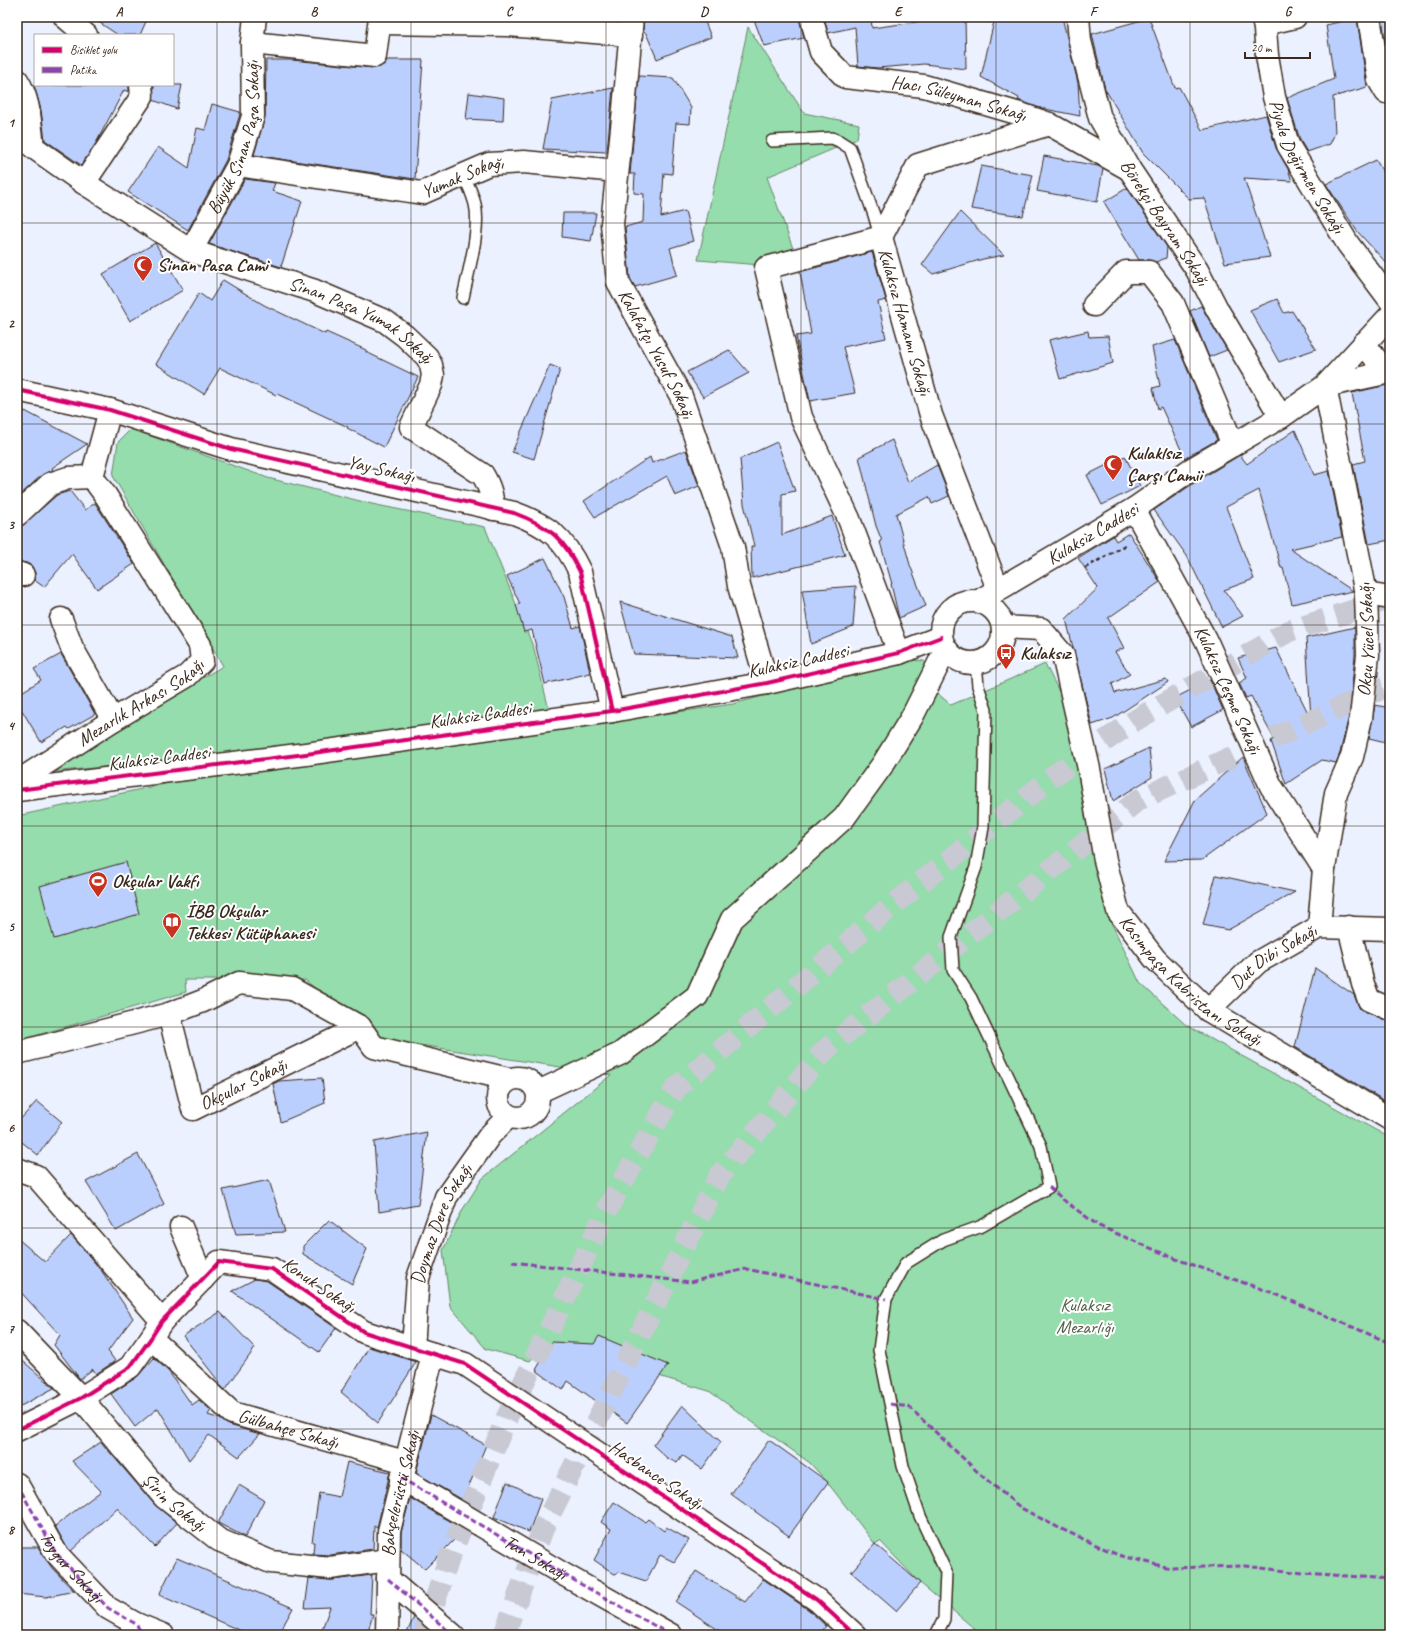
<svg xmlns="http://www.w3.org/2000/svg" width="1407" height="1652" font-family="Caveat,sans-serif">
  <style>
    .green { fill: #95ddac; stroke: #688465 }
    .building { fill: #bbcfff; stroke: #3b2a1e }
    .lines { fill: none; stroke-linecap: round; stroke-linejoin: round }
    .primary-tunnel { stroke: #c8c9d2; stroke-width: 22; stroke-dasharray: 22 11; stroke-linecap: butt }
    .lane-casing { stroke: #3b2a1e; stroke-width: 14 }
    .street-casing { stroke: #3b2a1e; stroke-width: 25 }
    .secondary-casing { stroke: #3b2a1e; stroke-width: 25 }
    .path { stroke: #3b2a1e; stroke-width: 2.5; stroke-dasharray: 4 3; stroke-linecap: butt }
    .lane { stroke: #fff; stroke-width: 11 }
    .street { stroke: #fff; stroke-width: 22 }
    .secondary { stroke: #fff; stroke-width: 22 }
    .quiet { stroke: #8e44ad; stroke-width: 3; stroke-dasharray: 6 3; stroke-linecap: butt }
    .cycleway-casing { stroke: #fff; stroke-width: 6 }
    .cycleway { stroke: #d6006c; stroke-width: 4 }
    .grid { fill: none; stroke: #3b2a1e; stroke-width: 1; stroke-opacity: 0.55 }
    .labels { text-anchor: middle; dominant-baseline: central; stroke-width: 4; stroke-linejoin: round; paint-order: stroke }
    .street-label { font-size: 19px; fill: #3b2a1e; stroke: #fff }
    .poi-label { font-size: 19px; font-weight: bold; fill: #3b2a1e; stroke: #fff; text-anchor: start }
    .park-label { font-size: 19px; fill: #566049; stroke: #fff }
    .neatline { fill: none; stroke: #3b2a1e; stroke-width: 1.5 }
    .grid-label { font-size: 13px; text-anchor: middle; font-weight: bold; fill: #3b2a1e }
  </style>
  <rect width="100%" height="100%" fill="#ebf1ff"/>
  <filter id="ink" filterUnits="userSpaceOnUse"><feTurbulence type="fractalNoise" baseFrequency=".025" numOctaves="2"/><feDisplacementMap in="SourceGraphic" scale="8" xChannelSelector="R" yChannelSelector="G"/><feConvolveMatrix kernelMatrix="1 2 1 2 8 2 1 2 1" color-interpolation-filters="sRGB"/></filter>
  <g filter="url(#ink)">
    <g class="green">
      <path d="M748,27L804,113L859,124L857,139L767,177L795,254L761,265L698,260Z"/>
      <path d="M131,429L268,478L372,504L485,527L534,649L554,730L733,704L902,659L924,661L932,669L936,692L951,705L1045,664L1065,703L1096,872L1108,916L1140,983L1186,1025L1390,1138V1635H982L920,1583L880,1541L875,1544L827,1482L810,1463L709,1391L608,1361L540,1349L530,1361L486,1349L450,1306L443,1250L463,1209L482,1179L611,1075L376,1038L305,980H185L186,992L17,1041V816L169,783L168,761L39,773L223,666L113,476L118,442Z"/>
    </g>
    <g class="building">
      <path d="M91,17H148L140,35H118Z"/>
      <path d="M644,17H703L711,37L657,59L646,33L643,32Z"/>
      <path d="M753,17H799L804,38L764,46Z"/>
      <path d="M824,17H871L872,28L952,17H965L966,69L924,64L878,68L858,66L855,27L828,33Z"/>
      <path d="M995,17H1062L1078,83L1080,116L1040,108L1018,100L1019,98L981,77Z"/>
      <path d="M1382,17H1390V39L1385,40Z"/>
      <path d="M1149,18L1175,88L1179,87L1202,130L1266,115L1276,148L1288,169L1292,181L1244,178L1270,257L1225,263L1204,198L1189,199L1143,153L1105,89L1092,34Z"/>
      <path d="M1357,18L1367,87L1333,97L1335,133L1330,144L1307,152L1300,140L1287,98L1334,79L1326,25Z"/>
      <path d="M266,60H292L374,68L380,67L385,64L387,60H423L415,179L254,155L265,116Z"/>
      <path d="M639,76L673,78L691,108L690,124L676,123L672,174L664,173L661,217L685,211L693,241L670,248L677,275L635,287L630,278L625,227L643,222L644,194L634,193L635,174H630Z"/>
      <path d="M34,85H129V92L124,90L95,145L81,165L45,140L41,110Z"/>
      <path d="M154,85H182L177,109L153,100Z"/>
      <path d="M613,88L607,152L543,149L552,100Z"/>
      <path d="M469,93L504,98L503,121L466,119Z"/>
      <path d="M212,104L240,112V114L226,160L188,230L128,192L158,147L189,168L197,128L205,130Z"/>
      <path d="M1044,156L1098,166L1103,169L1097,202L1037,191Z"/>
      <path d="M1376,160L1390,184V267L1357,231L1326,184Z"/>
      <path d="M981,166L1033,175L1023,216L971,209Z"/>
      <path d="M245,179L275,183L272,191L302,201L281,267L209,244Z"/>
      <path d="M1127,188L1167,247L1166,258L1156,262L1149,260H1139L1104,202Z"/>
      <path d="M960,212L1004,255L983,259L933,274L922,265Z"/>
      <path d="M563,213H596L591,241L562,237Z"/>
      <path d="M155,243L183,290L130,321L103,274Z"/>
      <path d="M872,252L886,300L878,302L886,338L843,347L855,393L810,401L796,336L811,334L800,272Z"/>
      <path d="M223,280L264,305L325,334L326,332L366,350V352L418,377L384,447L347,428L348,427L277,394L276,395L220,368L204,394L156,364L199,293L210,301Z"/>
      <path d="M1277,299L1284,313L1292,311L1316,349L1279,362L1250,310Z"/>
      <path d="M1201,306L1227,350L1209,357L1190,311Z"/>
      <path d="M1088,331L1089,337L1108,336L1113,363L1060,379L1049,340Z"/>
      <path d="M1175,340L1217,440L1185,458L1161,407L1158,409L1153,388L1160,386L1152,347Z"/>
      <path d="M729,350L749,373L703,397L687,372Z"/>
      <path d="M550,365L560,369L534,459L512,452Z"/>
      <path d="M1387,385L1390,399V540L1369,544L1353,464L1365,461L1352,393Z"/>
      <path d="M25,411L87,444L52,468L53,470L42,475L17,498V424Z"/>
      <path d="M1295,430L1314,475L1329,471L1342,537L1290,549L1353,591L1292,604L1283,568H1281L1259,490L1226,507L1254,579L1224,590L1243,616L1222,627L1187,556L1154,510L1197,481L1240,455L1247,464Z"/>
      <path d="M892,440L908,482L937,465L949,496L932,504L929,497L896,514L910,565L926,606L899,618L891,584H892L880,542L882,541L876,526L859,457Z"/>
      <path d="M777,442L795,491L782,494V535L832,516L845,555L752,578L751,547L754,546L744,504L740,459Z"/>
      <path d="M686,450L699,486L675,496L667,476L595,517L584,501L650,457L652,463Z"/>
      <path d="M1125,456L1140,486L1102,505L1087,475Z"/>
      <path d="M70,491L85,510L95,503L134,564L97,589L72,554L44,587L34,580L35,573L32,566L27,563L17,561V530L57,495Z"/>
      <path d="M1129,533L1160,582L1108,618L1124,648L1115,652L1130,674L1112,684L1115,693L1166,679L1168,682L1113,718L1092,725L1066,619L1098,588L1078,558L1113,536L1116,541Z"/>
      <path d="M545,558L564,597L573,628L580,626L590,673L545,684L532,630L524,632L516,605L520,604L507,576Z"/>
      <path d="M856,586L853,627L811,644L802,590Z"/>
      <path d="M620,602L732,637L738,658L634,654Z"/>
      <path d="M1355,627V655L1349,716L1340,753L1336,763L1322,760L1286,784L1271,741L1274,739L1251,696L1246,698L1239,683L1247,678L1238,658L1276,648L1311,719L1306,638Z"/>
      <path d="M61,654L95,714L69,729L67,727L41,742L17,702V695L41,680L34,669Z"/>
      <path d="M1210,680L1223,710L1191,727L1175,698Z"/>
      <path d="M1375,705L1390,708V743L1369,738Z"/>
      <path d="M1149,748L1152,777L1113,801L1105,769Z"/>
      <path d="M1243,757L1267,813L1202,860L1164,861L1195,800Z"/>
      <path d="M126,862L139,914L54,939L40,886Z"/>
      <path d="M1216,875L1295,892L1228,930L1203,925Z"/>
      <path d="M1315,968L1354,995L1360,1009L1385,1020L1390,1021V1104L1295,1047Z"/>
      <path d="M322,1078L325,1103L281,1122L273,1084L279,1081Z"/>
      <path d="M37,1101L62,1122L38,1155L17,1138V1123Z"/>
      <path d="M427,1132L418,1205L379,1212L374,1142Z"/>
      <path d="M138,1154L164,1204L116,1231L86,1182Z"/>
      <path d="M269,1180L285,1232L236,1234L223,1190Z"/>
      <path d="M329,1220L367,1249L352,1284L303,1254V1246Z"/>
      <path d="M71,1235L101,1270L133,1318L108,1351L115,1361L96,1374L93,1369L80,1379L54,1345L60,1335L17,1288V1238L45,1262Z"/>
      <path d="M255,1279L267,1281L336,1328L319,1352L232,1291Z"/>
      <path d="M220,1312L255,1348L225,1390L219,1384L220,1383L183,1336Z"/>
      <path d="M599,1336L668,1365L627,1423L568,1381L563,1390L536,1370L552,1342L594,1344Z"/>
      <path d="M369,1347L416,1362L378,1423L341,1392Z"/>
      <path d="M17,1356L54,1388L17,1408Z"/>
      <path d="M154,1358L169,1372L192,1405L199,1400L211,1410L208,1415L220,1419L229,1425L260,1434L239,1457L209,1435L189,1460L158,1408L135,1427L111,1394L137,1377Z"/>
      <path d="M682,1405L721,1442L702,1469L682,1455L677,1463L667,1458L653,1445Z"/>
      <path d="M431,1415L486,1445L463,1500L416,1473Z"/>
      <path d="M769,1440L828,1482L789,1536L731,1494Z"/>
      <path d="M101,1442L155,1505L177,1523L155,1547L117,1508L71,1551L66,1546L55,1526L101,1491L72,1461Z"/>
      <path d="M347,1462L390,1472L377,1528L374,1526L373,1549L330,1555L313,1554L314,1542H312L319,1493L339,1497Z"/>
      <path d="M507,1482L541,1499L529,1532L494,1517Z"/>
      <path d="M239,1485L264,1500L245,1537L218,1523Z"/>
      <path d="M410,1498L464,1530L425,1569L401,1549V1533Z"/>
      <path d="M614,1502L645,1522L648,1519L664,1531L666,1527L689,1540L674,1562L660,1555L646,1581L618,1572L616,1575L594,1560L611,1529L601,1522Z"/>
      <path d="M875,1544L920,1583L896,1611L851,1572Z"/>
      <path d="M17,1547H38L52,1568L74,1591L46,1597L17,1594Z"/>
      <path d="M177,1558L293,1608L278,1635H250L159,1595Z"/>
      <path d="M696,1571L745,1602L763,1579L809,1610L826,1626L819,1635H726L676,1602Z"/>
      <path d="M372,1575L370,1614H373L367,1635H320L330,1607L305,1608L309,1578L332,1580Z"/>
      <path d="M414,1617L434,1635H406Z"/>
    </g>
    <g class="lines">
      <g class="primary-tunnel">
        <path d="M424,1635L449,1558L507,1417L611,1202L676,1088L888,909L1056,774L1134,721L1289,631L1383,601"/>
        <path d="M504,1635L544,1526L720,1175L824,1051L1138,800L1381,689L1390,687"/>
      </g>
      <defs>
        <g id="lane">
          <path d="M772,141L832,138L839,141L850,148L874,215L880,236"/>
          <path d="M463,298C468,272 481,229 475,204C472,193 468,184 463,175"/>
          <path d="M936,1635L944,1619L946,1572L920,1516L903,1466L879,1350L886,1299L906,1263L943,1240L982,1226L1049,1187L1041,1146L971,998L953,970L951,937L976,867L983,827L986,710L978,686L976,663"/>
        </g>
        <g id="street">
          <path d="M65,17L86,35"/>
          <path id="s1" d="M632,17L624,109L612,224L618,282L681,396L733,547L739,586L767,683"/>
          <path id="s2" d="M811,17L821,52L845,77L924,86L1020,114L1049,124L1129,169"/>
          <path id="s3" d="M1078,17L1080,41L1100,118L1130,170L1197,270L1218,311L1281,417"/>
          <path id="s4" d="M1264,17L1267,55L1274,97L1288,145L1348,244L1390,300"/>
          <path d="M1369,17L1379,80L1386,92"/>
          <path d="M380,23L508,25L631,35"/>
          <path d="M1264,24L1295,17"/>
          <path d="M252,43L375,56L380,17"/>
          <path id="s5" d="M17,80C30,100 30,124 33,147L84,183L191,251L315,291L385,321L405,336L427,357L431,365L433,375L431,385L411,427L483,475C490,487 492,495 493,509"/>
          <path id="s6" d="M238,165L422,193L489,164L524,162L617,171"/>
          <path d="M84,183L142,96L141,85"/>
          <path d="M881,237L766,268L801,417L849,519L899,653"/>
          <path id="s7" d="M191,251L238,165L253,116L252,43L255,17"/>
          <path d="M1094,305L1126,272H1149L1173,303L1233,445"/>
          <path d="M1364,343L1386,373"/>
          <path d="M17,390L110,410L231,449L514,513C549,526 564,538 580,572L612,711"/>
          <path id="s8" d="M1134,509L1206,640L1271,786L1324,869"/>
          <path d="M17,515L50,484L68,478L92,477"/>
          <path d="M17,573L23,575"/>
          <path d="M998,589L931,415L881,237L918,165L1049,124"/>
          <path d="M1366,594L1390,598"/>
          <circle cx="972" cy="632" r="31"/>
          <path id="s9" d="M979,601L1134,509L1190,470L1281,417L1325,386L1390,316"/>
          <path d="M61,619L72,648L113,720"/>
          <path id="s10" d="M1003,627L1041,629L1063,655L1089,769L1105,860L1118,911L1155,959L1208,1010L1390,1119"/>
          <path id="s11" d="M17,782L113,720L187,676L202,661L200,645L106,496L92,477L110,410"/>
          <path d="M17,790L306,754L612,711L767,683L899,653L941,637"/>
          <path id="s12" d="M1319,927L1324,869L1336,793L1352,757L1361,718L1368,655L1366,594L1325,386"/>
          <path d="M1349,927L1363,984L1369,1000L1390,1009"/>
          <path id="s13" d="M1208,1010L1258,962L1319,927L1390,929"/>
          <path id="s14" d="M169,1014L193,1109L360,1027"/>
          <path d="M17,1053L169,1014L203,1001L239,983L292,989L360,1027L374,1047L508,1079"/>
          <circle cx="518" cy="1098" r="20"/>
          <path d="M538,1092L620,1054L697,996L732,919L844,818L883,764L912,717L946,649"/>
          <path d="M17,1169L36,1176L162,1321L151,1338L130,1367L81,1398L17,1430"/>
          <path d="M181,1227L203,1279"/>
          <path id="s15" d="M17,1331L81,1398L164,1497L219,1540L271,1562L330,1568L388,1560"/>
          <path id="s16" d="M151,1338L232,1413L405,1462"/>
          <path id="s17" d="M413,1348L418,1278L446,1197L490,1135L509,1116"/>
          <path d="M401,1478L563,1574L671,1635"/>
          <path d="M17,1484L56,1553L108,1608L136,1624L143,1635"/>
          <path d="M388,1579L453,1635"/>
          <path d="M132,1628L136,1624L163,1635"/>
          <path id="s18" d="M387,1635L389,1531L433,1354L465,1364L817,1600L855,1635"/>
        </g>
        <g id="secondary">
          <path d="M1325,386L1390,372"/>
          <path d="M162,1321L219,1262L272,1269L364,1332L433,1354"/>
        </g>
      </defs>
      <use href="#lane" class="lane-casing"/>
      <use href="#street" class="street-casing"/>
      <use href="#secondary" class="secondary-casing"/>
      <path class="path" d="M1085,568L1127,544"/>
      <use href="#lane" class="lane"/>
      <use href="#street" class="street"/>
      <use href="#secondary" class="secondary"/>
      <g class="quiet">
        <path d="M1049,1187L1066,1202L1099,1226L1176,1259L1273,1293L1390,1343"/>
        <path d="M512,1262L690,1282L746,1269L886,1299"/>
        <path d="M890,1404L909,1407L982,1476L1021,1508L1059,1528L1118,1555L1170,1568L1245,1566L1303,1573L1390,1579"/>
        <path id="s19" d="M401,1478L563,1574L671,1635"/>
        <path id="s20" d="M17,1484L56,1553L108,1608L136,1624L143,1635"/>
        <path d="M388,1579L453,1635"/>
      </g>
      <defs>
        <g id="cycleway">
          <path d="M17,390L110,410L231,449L514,513C549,526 564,538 580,572L612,711"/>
          <path d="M17,790L306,754L612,711L767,683L899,653L941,637"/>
          <path d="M17,1430L81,1398L130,1367L151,1338L162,1321L219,1262L272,1269L364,1332L465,1364L817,1600L855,1635"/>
        </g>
      </defs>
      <use href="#cycleway" class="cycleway-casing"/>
      <use href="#cycleway" class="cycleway"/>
    </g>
  </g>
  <path class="grid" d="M217,17V1635M411,17V1635M606,17V1635M801,17V1635M996,17V1635M1190,17V1635M17,223H1390M17,424H1390M17,625H1390M17,826H1390M17,1027H1390M17,1228H1390M17,1429H1390"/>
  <defs>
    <symbol id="mosque-pin" viewBox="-11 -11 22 30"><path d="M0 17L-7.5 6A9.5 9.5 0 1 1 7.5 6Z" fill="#c8321e" stroke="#fff"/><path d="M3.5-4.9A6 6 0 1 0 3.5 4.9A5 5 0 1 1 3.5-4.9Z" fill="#fff"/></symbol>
    <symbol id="bus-pin" viewBox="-11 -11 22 30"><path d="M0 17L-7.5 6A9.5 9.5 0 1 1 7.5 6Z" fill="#c8321e" stroke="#fff"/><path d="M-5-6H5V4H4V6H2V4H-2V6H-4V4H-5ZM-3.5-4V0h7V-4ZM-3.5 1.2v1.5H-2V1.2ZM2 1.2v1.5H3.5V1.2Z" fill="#fff"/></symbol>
    <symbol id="stadium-pin" viewBox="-11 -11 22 30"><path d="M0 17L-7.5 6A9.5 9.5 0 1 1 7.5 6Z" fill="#c8321e" stroke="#fff"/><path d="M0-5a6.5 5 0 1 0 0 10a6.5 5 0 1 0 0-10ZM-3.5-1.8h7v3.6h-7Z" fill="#fff"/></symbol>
    <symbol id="library-pin" viewBox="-11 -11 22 30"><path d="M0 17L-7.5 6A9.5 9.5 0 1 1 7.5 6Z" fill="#c8321e" stroke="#fff"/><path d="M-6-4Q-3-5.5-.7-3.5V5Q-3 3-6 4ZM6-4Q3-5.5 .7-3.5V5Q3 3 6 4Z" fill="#fff"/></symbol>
  </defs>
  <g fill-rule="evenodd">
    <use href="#mosque-pin" x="132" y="254" width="22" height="30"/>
    <use href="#mosque-pin" x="1102" y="453" width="22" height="30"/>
    <use href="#bus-pin" x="995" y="642" width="22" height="30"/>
    <use href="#stadium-pin" x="87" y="870" width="22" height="30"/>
    <use href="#library-pin" x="161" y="911" width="22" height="30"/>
  </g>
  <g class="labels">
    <g class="street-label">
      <text stroke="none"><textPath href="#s2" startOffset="187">Hacı Süleyman Sokağı</textPath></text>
      <text stroke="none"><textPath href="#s7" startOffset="124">Büyük Sinan Paşa Sokağı</textPath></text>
      <text stroke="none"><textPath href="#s4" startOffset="158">Piyale Değirmen Sokağı</textPath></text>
      <text stroke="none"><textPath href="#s6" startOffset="230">Yumak Sokağı</textPath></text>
      <text stroke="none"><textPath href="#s3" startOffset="227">Börekçi Bayram Sokağı</textPath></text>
      <text transform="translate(905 322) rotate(74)">Kulaksız Hamamı Sokağı</text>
      <text stroke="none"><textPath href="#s5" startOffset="444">Sinan Paşa Yumak Sokağı</textPath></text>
      <text stroke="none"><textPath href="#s1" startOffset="348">Kalafatçı Yusuf Sokağı</textPath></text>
      <text transform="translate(381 469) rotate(13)">Yay Sokağı</text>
      <text stroke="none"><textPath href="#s9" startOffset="132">Kulaksiz Caddesi</textPath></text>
      <text stroke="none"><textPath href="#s12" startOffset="293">Okçu Yücel Sokağı</textPath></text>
      <text transform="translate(798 661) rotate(-12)">Kulaksiz Caddesi</text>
      <text stroke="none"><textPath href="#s8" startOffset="204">Kulaksız Çeşme Sokağı</textPath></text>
      <text stroke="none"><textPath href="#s11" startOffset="147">Mezarlık Arkası Sokağı</textPath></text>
      <text transform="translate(480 715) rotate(-8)">Kulaksiz Caddesi</text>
      <text transform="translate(159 758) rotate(-7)">Kulaksiz Caddesi</text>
      <text stroke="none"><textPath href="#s13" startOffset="85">Dut Dibi Sokağı</textPath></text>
      <text stroke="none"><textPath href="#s10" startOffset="436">Kasımpaşa Kabristanı Sokağı</textPath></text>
      <text stroke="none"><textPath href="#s14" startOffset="154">Okçular Sokağı</textPath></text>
      <text stroke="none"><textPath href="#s17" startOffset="129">Doymaz Dere Sokağı</textPath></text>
      <text transform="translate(319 1285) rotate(34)">Konuk Sokağı</text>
      <text stroke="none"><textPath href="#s16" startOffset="169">Gülbahçe Sokağı</textPath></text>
      <text transform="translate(656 1475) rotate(34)">Hasbance Sokağı</text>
      <text stroke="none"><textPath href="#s18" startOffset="143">Bahçelerüstü Sokağı</textPath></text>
      <text stroke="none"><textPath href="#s15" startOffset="233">Şirin Sokağı</textPath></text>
      <text stroke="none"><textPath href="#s19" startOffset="156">Tan Sokağı</textPath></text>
      <text stroke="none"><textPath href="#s20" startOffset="100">Toygar Sokağı</textPath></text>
    </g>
    <g class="poi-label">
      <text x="157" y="265">Sinan Pasa Cami</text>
      <text x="1127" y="453">Kulaklsız<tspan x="1127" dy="22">Çarşı Camii</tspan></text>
      <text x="1020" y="653">Kulaksız</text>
      <text x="112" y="881">Okçular Vakfı</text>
      <text x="186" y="911">İBB Okçular<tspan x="186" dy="22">Tekkesi Kütüphanesi</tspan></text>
    </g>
    <g class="park-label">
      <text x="1085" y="1305">Kulaksız<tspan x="1085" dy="22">Mezarlığı</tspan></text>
    </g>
  </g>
  <rect width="1407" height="1652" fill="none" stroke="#fff" stroke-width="44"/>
  <rect x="34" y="34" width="140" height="52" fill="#ffffff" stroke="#b1aaa5"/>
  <rect x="42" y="47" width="20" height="6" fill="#d6006c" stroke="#b1aaa5"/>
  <text x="70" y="54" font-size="12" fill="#3b2a1e">Bisiklet yolu</text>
  <rect x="42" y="67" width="20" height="6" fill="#8e44ad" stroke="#b1aaa5"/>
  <text x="70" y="74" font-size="12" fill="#3b2a1e">Patika</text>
  <path d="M1245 52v6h65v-6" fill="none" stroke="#3b2a1e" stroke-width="2"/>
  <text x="1251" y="52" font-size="12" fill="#3b2a1e" stroke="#ffffff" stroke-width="3" paint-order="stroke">20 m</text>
  <rect x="22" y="22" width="1363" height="1608" class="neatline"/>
  <g class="grid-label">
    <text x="119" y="16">A</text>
    <text x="314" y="16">B</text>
    <text x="509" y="16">C</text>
    <text x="704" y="16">D</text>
    <text x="898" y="16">E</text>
    <text x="1093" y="16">F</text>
    <text x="1288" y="16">G</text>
    <text x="11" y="127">1</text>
    <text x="11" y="328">2</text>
    <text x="11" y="529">3</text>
    <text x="11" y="730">4</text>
    <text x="11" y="931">5</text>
    <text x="11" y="1132">6</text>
    <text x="11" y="1333">7</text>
    <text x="11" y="1534">8</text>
  </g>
</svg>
